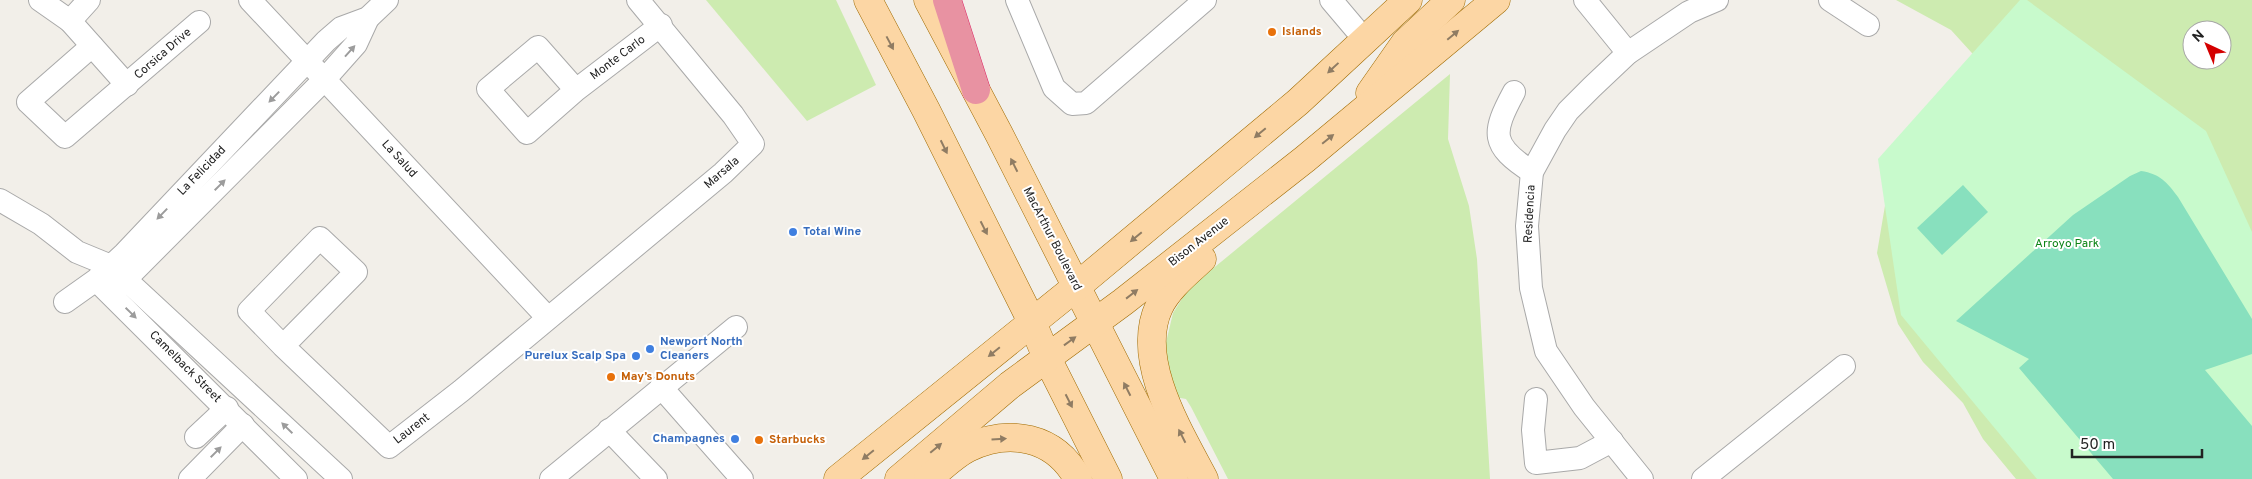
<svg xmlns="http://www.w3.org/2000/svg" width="2252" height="479" font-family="Overpass,sans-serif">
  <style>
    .grass { fill: #cdebb0; fill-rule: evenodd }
    .park { fill: #c8facc }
    .pitch { fill: #88e0be }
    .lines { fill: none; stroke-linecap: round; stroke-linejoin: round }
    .minor-casing { stroke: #a9a9a9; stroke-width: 24 }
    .major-casing { stroke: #a06b00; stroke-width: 29 }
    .highway-casing { stroke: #dc2a67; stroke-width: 29 }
    .minor { stroke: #fff; stroke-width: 22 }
    .major { stroke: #fcd6a4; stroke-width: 28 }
    .highway { stroke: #e892a2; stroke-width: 28 }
    .oneway { fill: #8f7c63 }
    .oneway2 { fill: #9c9c9c }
    .food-dot { fill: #e8710a; stroke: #fff; stroke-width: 2 }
    .shop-dot { fill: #3f7fe0; stroke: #fff; stroke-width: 2 }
    .labels { text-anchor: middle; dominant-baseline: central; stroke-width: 4; stroke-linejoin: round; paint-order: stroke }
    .food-label { font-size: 12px; font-weight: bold; fill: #c56008; stroke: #fff; text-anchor: start }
    .street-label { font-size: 12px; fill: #222; stroke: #fff }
    .shop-label { font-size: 12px; font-weight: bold; fill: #366cbe; stroke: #fff; text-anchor: start }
    .park-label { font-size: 12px; fill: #0c8416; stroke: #fff }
  </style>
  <rect width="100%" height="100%" fill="#f2efe9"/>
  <g class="grass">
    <path d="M706,0H836L876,85L807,121Z"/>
    <path d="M1896,0H2252V252L2011,96L1951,30ZM2192,30H2222V60H2192Z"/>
    <path d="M1450,74L1448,139L1469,206L1477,259L1490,479H1228L1191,407L1186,399L1175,397L1164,351L1173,313L1188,289Z"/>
    <path d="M1891,170L2081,479H2016L1983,439L1963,403L1923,362L1898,324L1877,253Z"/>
  </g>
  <path class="park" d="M2020,0H2027L2206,131L2252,232V479H2037L1901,315L1878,159Z"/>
  <g class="pitch">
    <path d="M2141,171C2160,174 2167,182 2178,197L2252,319V354L2205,370L2252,426V479H2113L2019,368L2029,359L1956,321L2073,215L2130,176Z"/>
    <path d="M1963,185L1988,212L1942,255L1917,228Z"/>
  </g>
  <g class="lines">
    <defs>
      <g id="minor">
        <path d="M40,0L70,21L127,85"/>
        <path d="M250,0L548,318"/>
        <path d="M1017,0L1054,88L1072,104L1086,103L1205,0"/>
        <path d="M1331,0L1364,39"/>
        <path d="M1585,0L1628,53"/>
        <path d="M1830,0L1868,25"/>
        <path d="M70,21L89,0"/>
        <path d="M92,46L28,102L65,137L199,22"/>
        <path d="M576,90L538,47L488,89L527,133L576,90L661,25"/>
        <path d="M1514,92C1492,133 1490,145 1532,172"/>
        <path d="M0,200L41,224L77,252L111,266L341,479"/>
        <path d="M100,284L296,479"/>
        <path d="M111,294L324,80L356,44L368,18"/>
        <path d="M65,302L96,280L124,254L326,41L341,28L368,18L387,0"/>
        <path d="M283,346L356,272L320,238L249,311L283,346L389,447L461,391L723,173L753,144L733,115L638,0"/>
        <path d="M661,387L742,479"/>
        <path d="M1536,399L1533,430L1536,463L1580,458L1612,441"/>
        <path d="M609,430L656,479"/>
        <path d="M196,437L227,408"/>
        <path d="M190,479L243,425"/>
        <path d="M551,479L736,327"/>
        <path d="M1642,479L1584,407L1546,351L1531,288L1527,226L1532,172L1555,130L1568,111L1592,87L1628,53L1689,12L1717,0"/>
        <path d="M1703,479L1844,366"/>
      </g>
      <g id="major">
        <path d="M868,0L926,110L1032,322L1047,358L1108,479"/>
        <path d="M928,0L999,134L1174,479"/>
        <path d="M1370,93L1405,43L1451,0"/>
        <path d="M1202,259C1187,273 1168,288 1159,307C1134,360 1180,433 1204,479"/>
        <path d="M838,479L1076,287L1298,102L1408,0"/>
        <path d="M899,479L1010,385L1123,302L1305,159L1496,0"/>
        <path d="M928,479C940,469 954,455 968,448C1009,428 1055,436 1078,479"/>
      </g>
      <path id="highway" d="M947,0L976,90"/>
    </defs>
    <use href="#minor" class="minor-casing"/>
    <use href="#major" class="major-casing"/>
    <use href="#highway" class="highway-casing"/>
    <use href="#minor" class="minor"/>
    <use href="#major" class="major"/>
    <use href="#highway" class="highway"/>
  </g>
  <defs><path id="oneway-solid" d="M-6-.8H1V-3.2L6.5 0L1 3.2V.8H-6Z" transform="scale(1.25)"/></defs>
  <g class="oneway">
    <use href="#oneway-solid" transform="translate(1453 35) rotate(-40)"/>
    <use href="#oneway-solid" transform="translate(890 43) rotate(62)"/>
    <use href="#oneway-solid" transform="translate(1333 68) rotate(137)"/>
    <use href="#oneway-solid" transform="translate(1260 133) rotate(140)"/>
    <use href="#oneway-solid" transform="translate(1328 139) rotate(-39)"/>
    <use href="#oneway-solid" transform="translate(944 147) rotate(64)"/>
    <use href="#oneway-solid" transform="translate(1014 165) rotate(-117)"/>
    <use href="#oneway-solid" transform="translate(984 228) rotate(63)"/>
    <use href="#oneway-solid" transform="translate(1136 237) rotate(140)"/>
    <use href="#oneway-solid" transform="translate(1132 294) rotate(-38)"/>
    <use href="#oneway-solid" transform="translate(1070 341) rotate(-36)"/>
    <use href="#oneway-solid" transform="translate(994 352) rotate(141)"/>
    <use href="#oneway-solid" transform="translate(1127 389) rotate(-117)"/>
    <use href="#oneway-solid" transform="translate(1069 401) rotate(63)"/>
    <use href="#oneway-solid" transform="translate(1182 436) rotate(-117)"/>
    <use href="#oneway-solid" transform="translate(999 439) rotate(-4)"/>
    <use href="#oneway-solid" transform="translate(936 448) rotate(-40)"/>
    <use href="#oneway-solid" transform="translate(868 455) rotate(141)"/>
  </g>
  <g class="oneway2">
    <use href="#oneway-solid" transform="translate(350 51) rotate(-48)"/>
    <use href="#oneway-solid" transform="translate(274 97) rotate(134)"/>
    <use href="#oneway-solid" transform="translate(220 185) rotate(-45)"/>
    <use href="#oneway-solid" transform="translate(162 214) rotate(134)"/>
    <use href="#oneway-solid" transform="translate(131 313) rotate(44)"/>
    <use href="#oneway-solid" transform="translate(287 428) rotate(-136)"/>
    <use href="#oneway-solid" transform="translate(216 452) rotate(-45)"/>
  </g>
  <g class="food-dot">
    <circle cx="1272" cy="32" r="5"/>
    <circle cx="611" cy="377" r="5"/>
    <circle cx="759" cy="440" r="5"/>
  </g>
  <g class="shop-dot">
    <circle cx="793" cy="232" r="5"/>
    <circle cx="650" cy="349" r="5"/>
    <circle cx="636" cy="356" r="5"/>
    <circle cx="735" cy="439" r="5"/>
  </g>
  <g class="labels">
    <g class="food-label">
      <text x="1282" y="32">Islands</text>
      <text x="621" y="377">May’s Donuts</text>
      <text x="769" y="440">Starbucks</text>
    </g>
    <g class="street-label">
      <text transform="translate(163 54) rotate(-41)">Corsica Drive</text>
      <text transform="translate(618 58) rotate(-37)">Monte Carlo</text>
      <text transform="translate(399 159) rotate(47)">La Salud</text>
      <text transform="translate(202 171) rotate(-46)">La Felicidad</text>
      <text transform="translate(722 173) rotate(-41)">Marsala</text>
      <text transform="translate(1530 214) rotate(-87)">Residencia</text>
      <text transform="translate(1052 239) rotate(63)">MacArthur Boulevard</text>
      <text transform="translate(1199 242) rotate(-38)">Bison Avenue</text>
      <text transform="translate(185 367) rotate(45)">Camelback Street</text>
      <text transform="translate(412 429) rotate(-38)">Laurent</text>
    </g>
    <g class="shop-label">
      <text x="803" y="232">Total Wine</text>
      <text x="660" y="342">Newport North<tspan x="660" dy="14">Cleaners</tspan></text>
      <text x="626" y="356" text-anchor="end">Purelux Scalp Spa</text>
      <text x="725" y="439" text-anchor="end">Champagnes</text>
    </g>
    <g class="park-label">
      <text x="2067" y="244">Arroyo Park</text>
    </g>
  </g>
  <g transform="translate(2207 45) rotate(316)"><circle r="24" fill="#ffffff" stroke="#a7a7a7"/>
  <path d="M0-4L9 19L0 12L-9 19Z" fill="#d40000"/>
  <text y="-8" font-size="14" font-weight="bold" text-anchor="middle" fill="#222222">N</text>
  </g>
  <path d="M2072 449v8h130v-8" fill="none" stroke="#222222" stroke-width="2.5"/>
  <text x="2080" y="449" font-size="15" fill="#222222" stroke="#ffffff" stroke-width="4" paint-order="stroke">50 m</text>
</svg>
